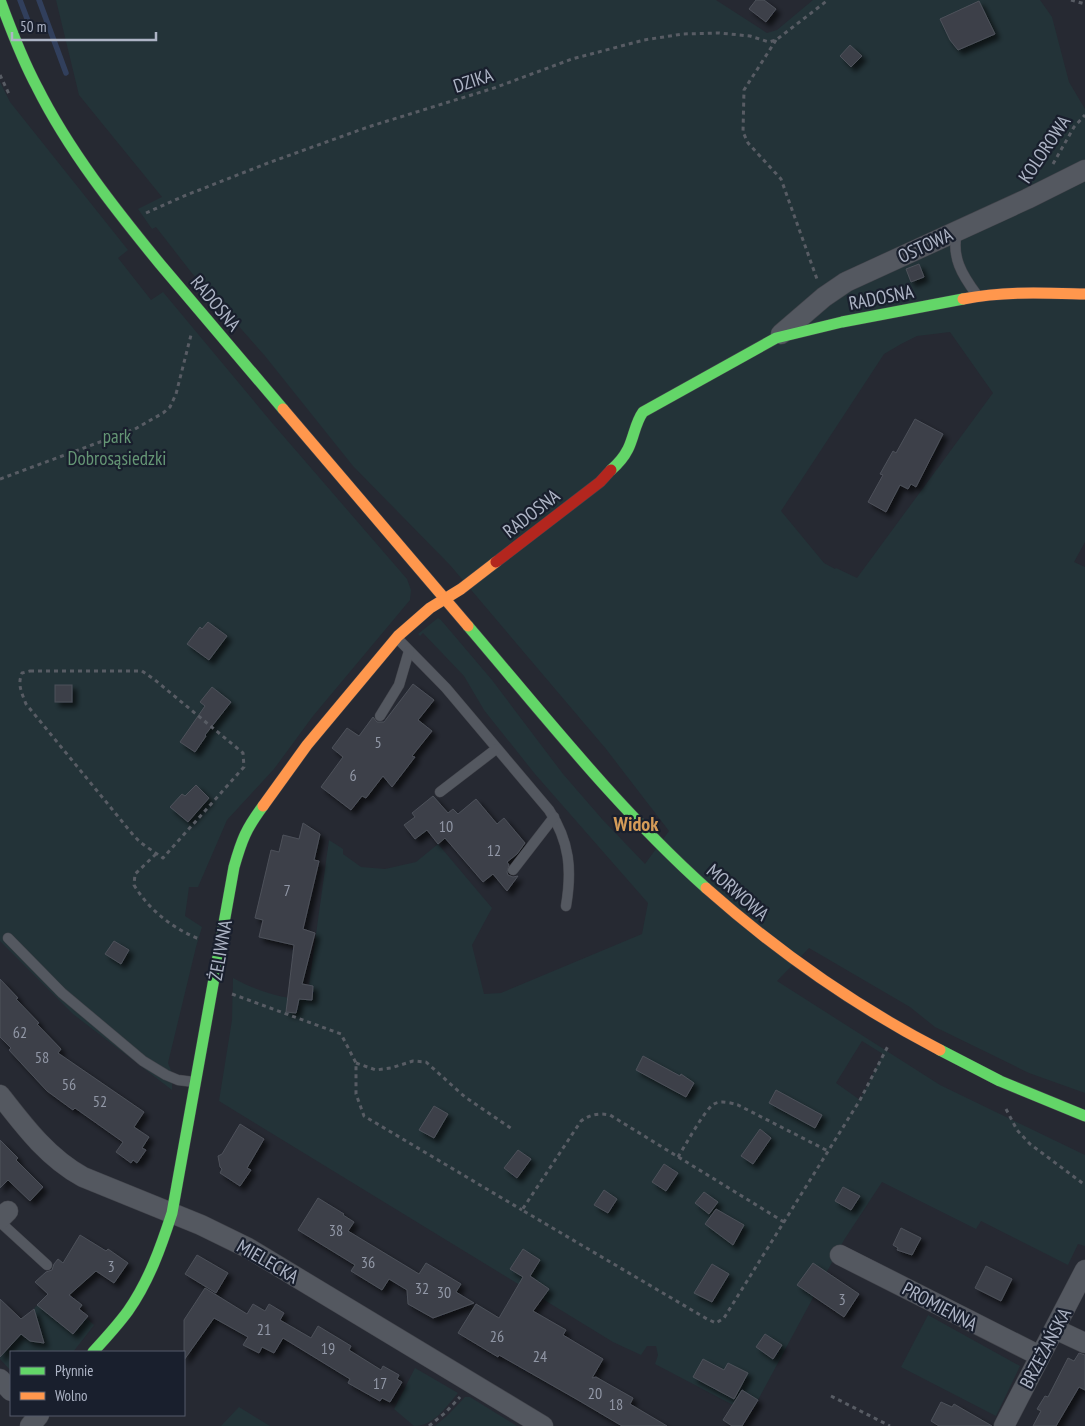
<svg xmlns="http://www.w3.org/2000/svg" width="1085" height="1426" font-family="'PT Sans Narrow',sans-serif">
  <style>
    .green { fill: #233338; fill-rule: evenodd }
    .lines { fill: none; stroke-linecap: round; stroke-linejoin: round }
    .stream { stroke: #313f5c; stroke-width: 5.5 }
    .building { fill: #3d4049; stroke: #4d515a; filter: url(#shadow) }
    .lane-casing { stroke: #42444b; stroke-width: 11 }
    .street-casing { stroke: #42444b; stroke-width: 21 }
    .fast-casing { stroke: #42444b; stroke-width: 12 }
    .slow-casing { stroke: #42444b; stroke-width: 12 }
    .jam-casing { stroke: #42444b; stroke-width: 12 }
    .path { stroke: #585c64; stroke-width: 3; stroke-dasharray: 4 4; stroke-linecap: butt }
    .lane { stroke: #545860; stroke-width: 10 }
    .street { stroke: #545860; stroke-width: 20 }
    .fast { stroke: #63d668; stroke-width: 11 }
    .slow { stroke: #ff974d; stroke-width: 11 }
    .jam { stroke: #b3261e; stroke-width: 11 }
    .labels { text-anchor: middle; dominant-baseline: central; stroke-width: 4.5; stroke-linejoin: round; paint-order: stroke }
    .number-label { font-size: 16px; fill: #9197a6 }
    .street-label { font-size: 19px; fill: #adb4c5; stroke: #191f2d }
    .park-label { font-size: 19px; fill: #659675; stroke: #191f2d }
    .neighbourhood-label { font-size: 20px; font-weight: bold; fill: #d59c58; stroke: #191f2d }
  </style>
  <defs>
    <filter id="shadow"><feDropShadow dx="4.5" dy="4.5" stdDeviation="2.5" flood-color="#0009"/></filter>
  </defs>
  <rect width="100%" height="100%" fill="#262932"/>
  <g class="green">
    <path d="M56,0H716L767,33L777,30L813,0H1040L1052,17L1069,82L1085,109V542L1074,562L1085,567V1093L1029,1073L935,1027L910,1007L809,948L777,981L940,1085L1085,1155V1246L1078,1244L1068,1265L981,1221L976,1229L882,1182L844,1240L758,1400L735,1406L655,1364L658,1355L656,1346H647L641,1355L613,1342L219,1101L232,1020L233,978C259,992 281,999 312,1000L313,986L309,985L329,840L343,849V854L361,867L385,869L416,862L438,844L492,908L472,945L484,994L501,993L642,934L648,903L535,774L484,710L464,676L423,633L420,636L418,634L438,618L441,620L492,680L563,774L602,819L645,864L669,831L606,749L450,565L353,466L265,356L191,272L156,227L152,229L138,209L162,197L79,95ZM950,332L993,393L857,578L836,568L835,569L824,563L781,511L884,354L901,344L917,336ZM862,1041L883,1054L860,1100L836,1083Z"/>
    <path d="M0,82L10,102L128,250L118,258L151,300L163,292L273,424L407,579L411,590L410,600L313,716L274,769L227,820L198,887H189L185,916L202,927L196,947L168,1063L172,1073V1090L73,1014L0,941Z"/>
    <path d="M46,1296L49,1314L73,1334L86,1318L94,1325L73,1352H11V1371L0,1359V1344Z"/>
    <path d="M928,1315L1020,1366L996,1416L901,1367Z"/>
    <path d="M415,1368L458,1393C446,1407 434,1426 414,1426L394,1409Z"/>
    <path d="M465,1397H470L517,1426H435L448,1415Z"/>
    <path d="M239,1407L270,1426H221Z"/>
  </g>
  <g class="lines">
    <g class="stream">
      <path d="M20,0L31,29"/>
      <path d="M39,0L66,73"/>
    </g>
  </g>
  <g class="building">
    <path d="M756,0H764L776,9L766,22L749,9Z"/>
    <path d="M979,1L995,34L958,50L950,40L940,19Z"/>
    <path d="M850,45L862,56L851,67L840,56Z"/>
    <path d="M919,264L924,277L911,282L906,269Z"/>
    <path d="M915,419L943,434L916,487L911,484L908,489L900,485L886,512L868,502L883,475L880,474L893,451L896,453Z"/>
    <path d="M208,622L227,636L209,660L187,644L200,627L202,629Z"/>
    <path d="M413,684L434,700L418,720L432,731L412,756L415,757L392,787L383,776L366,798L362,796L351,810L321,787L343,757L332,748L347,728L359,736L373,717L377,722H384Z"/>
    <rect x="55" y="685" width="17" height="17"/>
    <path d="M212,687L231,702L205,735L206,736L195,752L180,742L205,706L200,702Z"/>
    <path d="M196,785L209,798L188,822L170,807L182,794L185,796Z"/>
    <path d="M433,796L448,813L453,809L458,814L476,799L497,824L504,818L525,843L517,854L507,862L509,865L507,872L508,875L513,877L518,876L507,891L493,874L483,882L445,838L438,844L427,830L415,839L404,825L415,817L412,813Z"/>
    <path d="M303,823L320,834L314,860L319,861L303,929L315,933L302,984L313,986L312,1000L299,999L296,1013L286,1012L294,945L259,937L263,920L255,918L271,850L279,852L283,835L299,839Z"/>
    <path d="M114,941L129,950L121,964L105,954Z"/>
    <path d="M0,979L18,998L16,999L39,1023L37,1024L61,1049L58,1053L144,1112L134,1127L149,1137L142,1148L146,1150L137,1163L133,1160L131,1163L116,1152L123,1142L75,1108L73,1110L47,1091L9,1050L11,1048L0,1037Z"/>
    <path d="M643,1056L680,1076L681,1074L694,1083L686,1097L636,1070Z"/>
    <path d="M776,1090L822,1115L815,1128L769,1103Z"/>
    <path d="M434,1106L448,1114L434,1138L419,1130Z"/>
    <path d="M240,1124L264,1139L247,1168L251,1170L240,1186L220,1173L222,1169L220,1167L218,1156L222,1154Z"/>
    <path d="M760,1129L771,1138L753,1164L741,1156Z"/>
    <path d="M0,1140L18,1158L16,1160L43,1187L30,1201L8,1180L0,1188Z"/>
    <path d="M518,1150L531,1159L517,1178L504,1168Z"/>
    <path d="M664,1164L678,1173L666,1191L652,1182Z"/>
    <path d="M843,1187L860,1196L851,1210L835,1201Z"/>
    <path d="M604,1190L617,1199L608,1213L594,1205Z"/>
    <path d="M704,1192L718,1202L709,1214L695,1203Z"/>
    <path d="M318,1198L344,1214L343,1215L354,1222L348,1231L419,1274L426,1263L461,1284L456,1292L474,1303L433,1318L408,1304L407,1290L389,1279L382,1290L351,1271L355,1265L298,1230Z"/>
    <path d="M716,1209L744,1225L733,1245L705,1224Z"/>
    <path d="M901,1228L921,1238L912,1255L897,1250L898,1248L893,1245Z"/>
    <path d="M80,1235L106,1251L108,1249L128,1263L114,1283L96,1271L69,1295L82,1305L79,1309L88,1316L73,1334L37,1305L48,1294L35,1282L46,1272L52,1270L54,1264L58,1259L63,1263Z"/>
    <path d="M523,1249L540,1260L530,1276L549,1289L533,1311L566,1330L563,1335L603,1359L592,1378L596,1377L633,1398L630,1404L667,1426H622L578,1400L499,1355L498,1357L458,1333L476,1304L499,1318L523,1277L510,1269Z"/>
    <path d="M197,1255L228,1273L216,1293L185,1274Z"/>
    <path d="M813,1263L859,1294L844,1317L797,1285Z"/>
    <path d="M712,1264L729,1274L712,1302L694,1293Z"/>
    <path d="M986,1266L1012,1279L1001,1301L975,1288Z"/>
    <path d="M205,1288L247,1314L253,1304L265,1311L269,1304L284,1313L280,1320L311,1338L318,1326L351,1346L349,1350L381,1370L383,1366L399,1375L397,1379L402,1382L390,1402L382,1398L380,1401L348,1383L350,1379L283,1338L274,1353L262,1347L259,1353L243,1345L248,1337L214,1318L184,1360V1320Z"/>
    <path d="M0,1299L21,1319L34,1309L44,1343L30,1341L21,1334L0,1357Z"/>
    <path d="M765,1334L782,1345L773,1359L756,1347Z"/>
    <path d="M1079,1353L1085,1355V1390L1079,1387L1056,1426H1033L1041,1411L1037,1409L1045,1396L1048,1397L1068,1358L1074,1361Z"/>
    <path d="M703,1359L724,1370L728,1363L748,1373L734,1399L693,1377Z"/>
    <path d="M742,1390L758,1400L742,1426H732L723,1420Z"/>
    <path d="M941,1402L952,1407L954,1404L992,1426H939L931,1421Z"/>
  </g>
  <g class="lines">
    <defs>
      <g id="lane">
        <path d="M957,231C951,257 962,275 977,295"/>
        <path d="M397,638L446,688L549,810C570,842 572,870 566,906"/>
        <path d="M380,716L399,685L409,651"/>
        <path d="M440,792L496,749"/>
        <path d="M513,870L554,817"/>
        <path d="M8,938L62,993L143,1061L166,1075L178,1080L194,1082"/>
        <path d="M0,1222L47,1265"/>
      </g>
      <g id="street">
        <path d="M781,334L824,297L846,282L1027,199L1085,170"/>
        <path d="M0,1095C24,1126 48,1158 83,1177L201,1225L248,1248L543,1426"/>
        <path d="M0,1219L8,1211"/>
        <path d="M840,1255L1040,1356"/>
        <path d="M1055,1329L1085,1343"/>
        <path d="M0,1379L11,1391"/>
        <path d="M30,1426L39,1415"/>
        <path d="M1004,1426L1085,1270"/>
      </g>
      <g id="fast">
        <path d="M0,0C11,30 22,59 37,87C69,151 115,209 160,264C201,313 242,361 283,409"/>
        <path d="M611,470C618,464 624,457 628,449C634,437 635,423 643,412L776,338L842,322L963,299"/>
        <path d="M468,626C544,715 618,809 706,888"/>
        <path d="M940,1050L1000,1081L1085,1116"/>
        <path d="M93,1352C105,1339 117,1326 128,1311C149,1281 161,1247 172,1213L234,867C242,839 246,829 263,806"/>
      </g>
      <g id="slow">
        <path d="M963,299C1004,291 1043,293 1085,294"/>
        <path d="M283,409L468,626"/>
        <path d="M263,806L307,745L398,636L430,608L461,589L496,562"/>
        <path d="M706,888C777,951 855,1006 940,1050"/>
      </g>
      <path id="jam" d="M496,562L600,482L611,470"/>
    </defs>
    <use href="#lane" class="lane-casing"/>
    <use href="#street" class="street-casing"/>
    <use href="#fast" class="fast-casing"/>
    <use href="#slow" class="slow-casing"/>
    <use href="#jam" class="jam-casing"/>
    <g class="path">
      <path d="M1071,0L1085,4"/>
      <path d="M776,40L744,90L743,132L748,143L781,179L817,279"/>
      <path d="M0,75L9,94"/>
      <path d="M1053,164L1074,127L1085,115"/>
      <path d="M146,213L184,196L268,163L368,127L494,88L572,59L644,40L683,34L719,33L750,36L769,42L776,40L828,0"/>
      <path d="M0,479L135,429L163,413L170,407L176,394L191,335"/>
      <path d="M30,671H142L155,680L243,753L244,767L163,858L141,843L134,836L26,704C22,693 17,685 22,673Z"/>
      <path d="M156,854L135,874L134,885C149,910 172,928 199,939"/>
      <path d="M232,994L341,1034L356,1063V1094L364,1116L522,1210"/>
      <path d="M356,1063L376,1070L391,1068L413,1061L426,1062L465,1097L512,1129"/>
      <path d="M1006,1109L1017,1130L1030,1144L1085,1185"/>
      <path d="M678,1157C685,1146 705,1109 714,1104C721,1100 731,1103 738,1105L828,1151"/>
      <path d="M784,1222L610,1115C599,1113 591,1114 581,1121L522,1210L707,1319L716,1323L724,1318L860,1100L888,1046"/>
      <path d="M831,1396L890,1426"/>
      <path d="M429,1426L445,1413L460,1397"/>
    </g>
    <use href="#lane" class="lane"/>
    <use href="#street" class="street"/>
    <use href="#fast" class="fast"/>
    <use href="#slow" class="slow"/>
    <use href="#jam" class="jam"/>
  </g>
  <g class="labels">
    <g class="number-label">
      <text x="378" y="742">5</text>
      <text x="353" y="775">6</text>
      <text x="446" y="826">10</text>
      <text x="494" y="850">12</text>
      <text x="287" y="890">7</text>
      <text x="20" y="1032">62</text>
      <text x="42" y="1057">58</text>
      <text x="69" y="1084">56</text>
      <text x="100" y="1101">52</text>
      <text x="336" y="1230">38</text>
      <text x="368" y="1262">36</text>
      <text x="111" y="1266">3</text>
      <text x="422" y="1288">32</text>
      <text x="444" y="1292">30</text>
      <text x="842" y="1299">3</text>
      <text x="264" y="1329">21</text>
      <text x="497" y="1336">26</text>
      <text x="328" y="1348">19</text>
      <text x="540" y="1356">24</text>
      <text x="380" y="1383">17</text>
      <text x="595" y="1393">20</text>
      <text x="616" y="1404">18</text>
    </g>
    <g class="street-label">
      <text transform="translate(473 80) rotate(-18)">DZIKA</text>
      <text transform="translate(1044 149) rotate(-56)">KOLOROWA</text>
      <text transform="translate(925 245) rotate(-25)">OSTOWA</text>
      <text transform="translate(881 297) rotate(-11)">RADOSNA</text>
      <text transform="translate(216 303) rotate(50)">RADOSNA</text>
      <text transform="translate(531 513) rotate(-38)">RADOSNA</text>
      <text transform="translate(738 892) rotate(41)">MORWOWA</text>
      <text transform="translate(220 950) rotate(-80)">ŻELIWNA</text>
      <text transform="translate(268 1261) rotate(30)">MIELECKA</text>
      <text transform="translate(940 1306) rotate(28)">PROMIENNA</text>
      <text transform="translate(1045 1348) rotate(-62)">BRZEŻAŃSKA</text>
    </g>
    <g class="park-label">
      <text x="117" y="436">park<tspan x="117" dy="22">Dobrosąsiedzki</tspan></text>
    </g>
    <g class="neighbourhood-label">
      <text x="636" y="824">Widok</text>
    </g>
  </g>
  <rect x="10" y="1351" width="175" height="65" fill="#191f2d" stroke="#545b6a"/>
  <rect x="20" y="1367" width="25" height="8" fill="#63d668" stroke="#545b6a"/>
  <text x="55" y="1376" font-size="15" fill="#adb4c5">Płynnie</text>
  <rect x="20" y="1392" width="25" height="8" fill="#ff974d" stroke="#545b6a"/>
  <text x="55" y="1401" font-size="15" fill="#adb4c5">Wolno</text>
  <path d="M12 32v8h144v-8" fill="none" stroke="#adb4c5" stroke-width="2.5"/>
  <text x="20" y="32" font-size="15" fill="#adb4c5" stroke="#191f2d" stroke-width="4" paint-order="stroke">50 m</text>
</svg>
